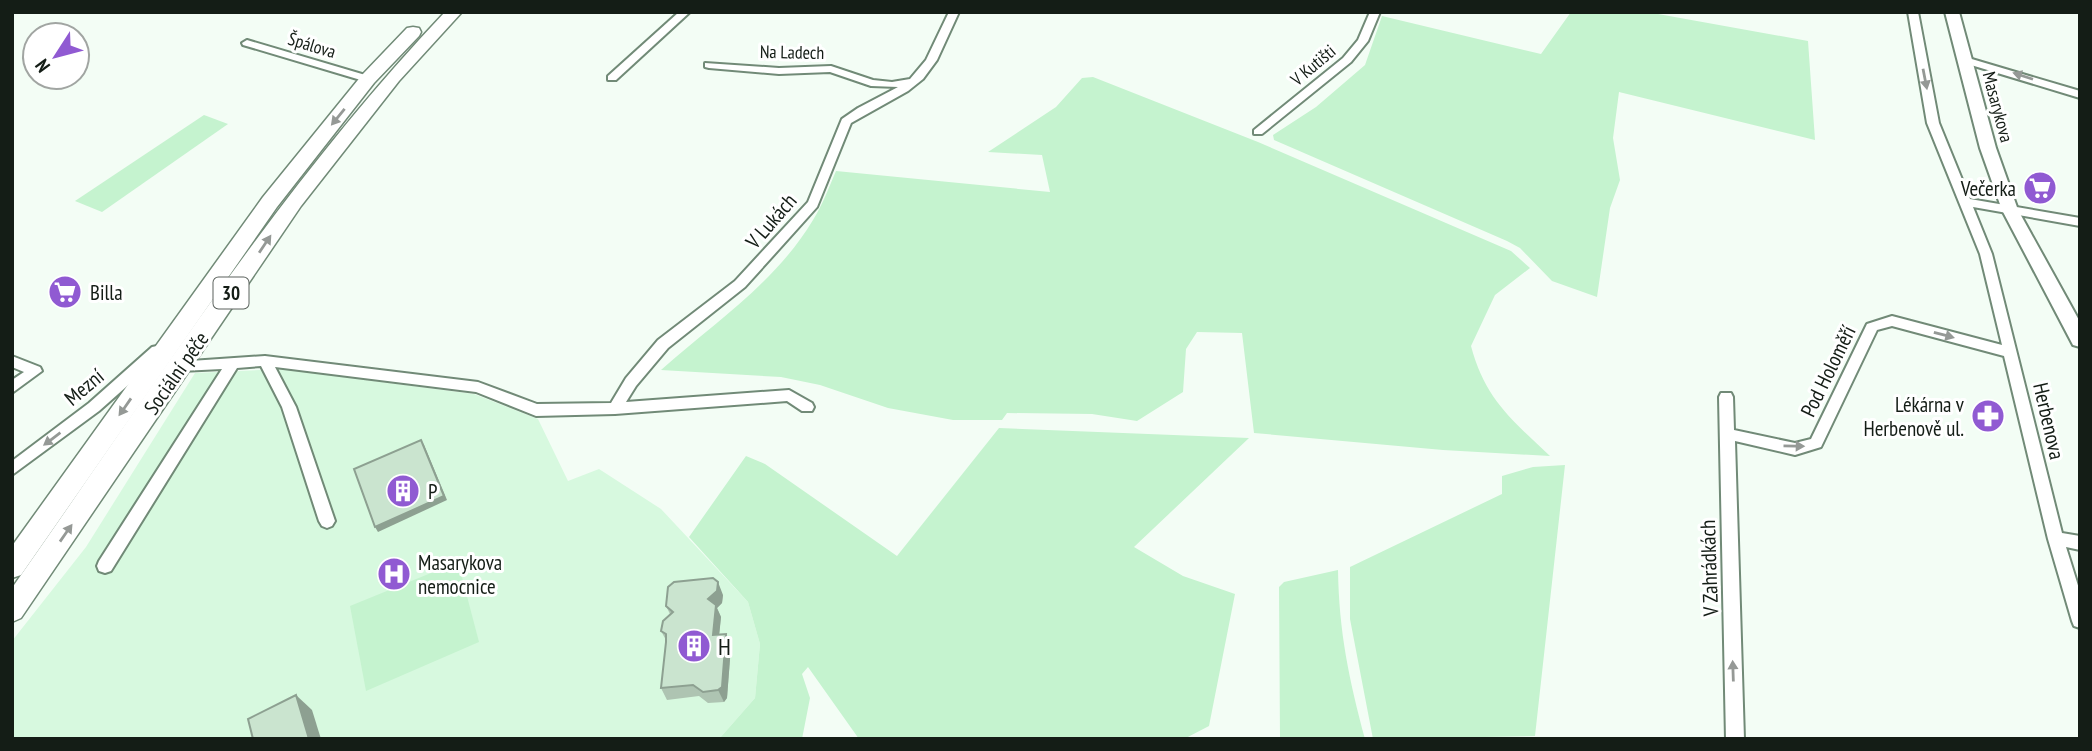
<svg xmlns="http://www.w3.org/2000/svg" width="2092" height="751" font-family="'PT Sans Narrow',sans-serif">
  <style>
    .built { fill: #d7f9df }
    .green { fill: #c5f3cf }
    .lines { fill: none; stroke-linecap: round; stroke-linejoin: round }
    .street-casing { stroke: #718a77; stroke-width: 4 }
    .secondary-casing { stroke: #718a77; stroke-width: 4 }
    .primary-casing { stroke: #718a77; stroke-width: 3 }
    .street { fill: #fff; fill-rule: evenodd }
    .secondary { fill: #fff; fill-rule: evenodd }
    .primary { fill: #fff; fill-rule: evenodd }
    .wall { fill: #aec4b2 }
    .shaded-wall { fill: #8da091 }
    .building { fill: #cae4cf; stroke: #8da091; stroke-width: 2 }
    .oneway { fill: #959996 }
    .labels { text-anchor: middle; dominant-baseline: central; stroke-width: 6; stroke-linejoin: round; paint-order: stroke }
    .far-street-label { font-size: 18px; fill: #141d16; stroke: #fff }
    .shield { fill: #fff; stroke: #5a615c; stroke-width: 2 }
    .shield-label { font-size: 19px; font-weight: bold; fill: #141d16 }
    .poi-label { font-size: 21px; fill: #141d16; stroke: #fff; text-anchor: start }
    .street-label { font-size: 21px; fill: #141d16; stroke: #fff }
    .near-poi-label { font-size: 24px; fill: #141d16; stroke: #fff; text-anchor: start }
  </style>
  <rect width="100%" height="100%" fill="#f3fdf5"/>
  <path class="built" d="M282,369L474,394L538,419L568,481L599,469L661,509L748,602L760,644L755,698L719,739H12V641L86,547L195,373Z"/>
  <g class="green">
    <path d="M1571,12H1647L1808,41L1815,140L1619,92L1613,138L1620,180L1610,208L1597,297L1552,281L1520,248L1507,241L1274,140L1273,135L1316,107L1365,65L1382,16L1541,54Z"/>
    <path d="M1093,77L1258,142L1511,251L1530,268L1495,295L1471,346C1485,399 1512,420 1550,456L1443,450L1254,433L1242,333L1197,332L1186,349L1183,392L1137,421L1092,414L1007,413L1002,420H953L888,408L820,385L781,377L661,370C715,322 776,282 813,220C823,204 829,187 836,171L1050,192L1042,155L988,152L1056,107L1082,78Z"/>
    <path d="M204,115L228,124L102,212L75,201Z"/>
    <path d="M999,428L1249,438L1134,547L1183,576L1235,594L1209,726L1184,739H859L808,667L802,674L810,698L802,739H719L755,698L760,644L748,602L689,537L746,456L765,464L897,556Z"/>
    <path d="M1565,465L1535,736L1373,739L1350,619V567L1502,494V476L1533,467Z"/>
    <path d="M458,562L479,642L366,691L350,606Z"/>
    <path d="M1338,570C1339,632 1349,679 1365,739H1280L1279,587L1284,582Z"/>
  </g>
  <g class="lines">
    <defs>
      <g id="street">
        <path d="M679,12H690L616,80H608V76Z"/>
        <path d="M949,12H959L937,60L923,79L908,91L851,123L817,207L745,287L668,348L636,386L626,402L789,390L812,403L814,407L812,411H802L787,401L615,414L536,416L476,392L275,367L296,407L335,521L332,526L327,528L322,526L319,521L282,407L261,366L237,368L111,571L105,573L99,571L97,566L99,561L222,369L181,371L174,366L176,362L265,356L478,382L537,404L611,403L626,378L658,340L735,281L808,202L842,119L858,108L898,87L871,86L830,72L779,74L709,68L705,67V63L779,68L831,66L873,80L892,82L910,79L926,60Z"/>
        <path d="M1370,12H1380L1368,41L1351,62L1262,134H1254V130L1343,58L1358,40Z"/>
        <path d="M1908,12H1918L1939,123L1970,199L2080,218V226L1973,207L1992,254L2062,533L2080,536V550L2066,547L2080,592V628L2074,626L2072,621L2048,539L2004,356L1892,326L1877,330L1821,447L1795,455L1735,441L1744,739H1726L1719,397L1721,393H1731L1733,397L1734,430L1795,443L1811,439L1867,324L1892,316L2002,345L1980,254L1927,123Z"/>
        <path d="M247,40L372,77L373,79L368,82L364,81L243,45L242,43Z"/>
        <path d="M1965,57L2080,91V98L1961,62L1960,60Z"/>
        <path d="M157,346L164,351L162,355L99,411L12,475V461L89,403L152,347Z"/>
        <path d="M12,356L40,367L42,371L12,393V380L24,372L12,367Z"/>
      </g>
      <path id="secondary" d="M1945,12H1959L1996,148L2018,210L2080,322V347L2073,345L2002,210L1980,148Z"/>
      <g id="primary">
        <path d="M445,12H462L399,81L301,206L21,618L12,622V588C150,392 279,187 445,12Z"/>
        <path d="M413,27L419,28L421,32L419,36L374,83L277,207L21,575L12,578V546L263,197L362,75L407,28Z"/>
      </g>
    </defs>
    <use href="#street" class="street-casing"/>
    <use href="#secondary" class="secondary-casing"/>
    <use href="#primary" class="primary-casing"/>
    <use href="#street" class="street"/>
    <use href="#secondary" class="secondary"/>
    <use href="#primary" class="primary"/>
  </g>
  <path class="wall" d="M723,595L722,603L717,608L721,617L719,634L731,646L727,698L724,702L708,703L699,696L667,700L661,688L666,640L661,631L670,614L666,606Z"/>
  <g class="shaded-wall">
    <path d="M421,440L424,445L447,500L378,532L375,527Z"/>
    <path d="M718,582L723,595L722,603L717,608L721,617L718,647L713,635L708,599Z"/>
    <path d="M726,634L731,646L727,698L724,702L718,690Z"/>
    <path d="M296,695L312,710L321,739H309Z"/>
  </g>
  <g class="building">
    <path d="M421,440L444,496L375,527L354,469Z"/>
    <path d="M713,578L718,582L717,591L708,599L716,605L713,635L726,634L722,687L718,690L703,692L693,685L661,688L666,642V634L661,631L663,621L673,612L666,606L668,587L674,582Z"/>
    <path d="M296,695L309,739H253L248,719Z"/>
  </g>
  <defs><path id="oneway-solid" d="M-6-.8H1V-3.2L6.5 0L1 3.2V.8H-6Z" transform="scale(1.75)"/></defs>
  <g class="oneway">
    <use href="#oneway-solid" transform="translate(2023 76) rotate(-162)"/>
    <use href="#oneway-solid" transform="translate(1925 79) rotate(79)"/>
    <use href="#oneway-solid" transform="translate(338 117) rotate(129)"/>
    <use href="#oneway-solid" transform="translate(265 244) rotate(-56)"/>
    <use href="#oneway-solid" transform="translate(1944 335) rotate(15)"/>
    <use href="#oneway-solid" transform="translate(125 407) rotate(125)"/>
    <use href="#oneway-solid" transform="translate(52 439) rotate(143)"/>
    <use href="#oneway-solid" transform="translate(1794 446) rotate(1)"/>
    <use href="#oneway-solid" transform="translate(66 533) rotate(-55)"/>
    <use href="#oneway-solid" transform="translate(1733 671) rotate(-92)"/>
  </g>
  <defs>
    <symbol id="supermarket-disc" viewBox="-11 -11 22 22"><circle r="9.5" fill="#905ad2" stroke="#fff"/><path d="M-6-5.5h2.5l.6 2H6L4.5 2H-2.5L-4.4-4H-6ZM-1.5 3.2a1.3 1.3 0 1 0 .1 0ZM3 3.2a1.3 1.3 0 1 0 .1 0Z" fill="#fff"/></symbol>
    <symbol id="pharmacy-disc" viewBox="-11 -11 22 22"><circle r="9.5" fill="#905ad2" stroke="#fff"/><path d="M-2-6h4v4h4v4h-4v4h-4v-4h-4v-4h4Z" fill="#fff"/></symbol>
    <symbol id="building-disc" viewBox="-11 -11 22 22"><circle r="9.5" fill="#905ad2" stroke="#fff"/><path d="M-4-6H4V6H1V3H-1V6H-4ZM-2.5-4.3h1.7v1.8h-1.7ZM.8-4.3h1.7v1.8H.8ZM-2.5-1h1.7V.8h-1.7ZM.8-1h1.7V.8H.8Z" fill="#fff"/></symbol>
    <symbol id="hospital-disc" viewBox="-11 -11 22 22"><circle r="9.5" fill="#905ad2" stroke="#fff"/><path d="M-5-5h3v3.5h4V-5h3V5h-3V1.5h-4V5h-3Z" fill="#fff"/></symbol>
  </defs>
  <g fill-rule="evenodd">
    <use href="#supermarket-disc" x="2021" y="169" width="38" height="38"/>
    <use href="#supermarket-disc" x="46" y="273" width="38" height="38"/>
    <use href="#pharmacy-disc" x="1969" y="397" width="38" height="38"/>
    <use href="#building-disc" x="384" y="472" width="38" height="38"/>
    <use href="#hospital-disc" x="375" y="555" width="38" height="38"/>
    <use href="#building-disc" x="675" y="627" width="38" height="38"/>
  </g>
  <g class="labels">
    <g class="far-street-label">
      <text transform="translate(312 45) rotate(17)">Špálova</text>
      <text transform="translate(792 52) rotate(1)">Na Ladech</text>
      <text transform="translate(1313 65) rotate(-40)">V Kutišti</text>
      <text transform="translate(1998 107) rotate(75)">Masarykova</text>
    </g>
    <rect class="shield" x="213.5" y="277.5" width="35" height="31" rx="5"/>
    <g class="shield-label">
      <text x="231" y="293">30</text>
    </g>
    <g class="poi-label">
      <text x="2016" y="188" text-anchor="end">Večerka</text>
      <text x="90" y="292">Billa</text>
      <text x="1964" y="404" text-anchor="end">Lékárna v<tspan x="1964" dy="24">Herbenově ul.</tspan></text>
      <text x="428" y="491">P</text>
      <text x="418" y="562">Masarykova<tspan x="418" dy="24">nemocnice</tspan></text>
    </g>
    <g class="street-label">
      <text transform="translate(771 221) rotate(-49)">V Lukách</text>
      <text transform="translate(1828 371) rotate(-64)">Pod Holoměří</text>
      <text transform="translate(176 373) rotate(-55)">Sociální péče</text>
      <text transform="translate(84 387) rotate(-40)">Mezní</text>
      <text transform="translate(2049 421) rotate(77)">Herbenova</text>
      <text transform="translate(1709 568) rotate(-92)">V Zahrádkách</text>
    </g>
    <g class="near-poi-label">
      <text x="718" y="646">H</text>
    </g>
  </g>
  <rect width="2092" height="751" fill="none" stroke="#141d16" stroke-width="28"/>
  <g transform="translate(56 56) rotate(234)"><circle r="33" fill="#ffffff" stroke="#a1a5a2" stroke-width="2"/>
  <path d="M0-5L12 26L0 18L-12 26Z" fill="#905ad2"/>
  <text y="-10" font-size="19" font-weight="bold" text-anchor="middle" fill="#141d16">N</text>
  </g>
</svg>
